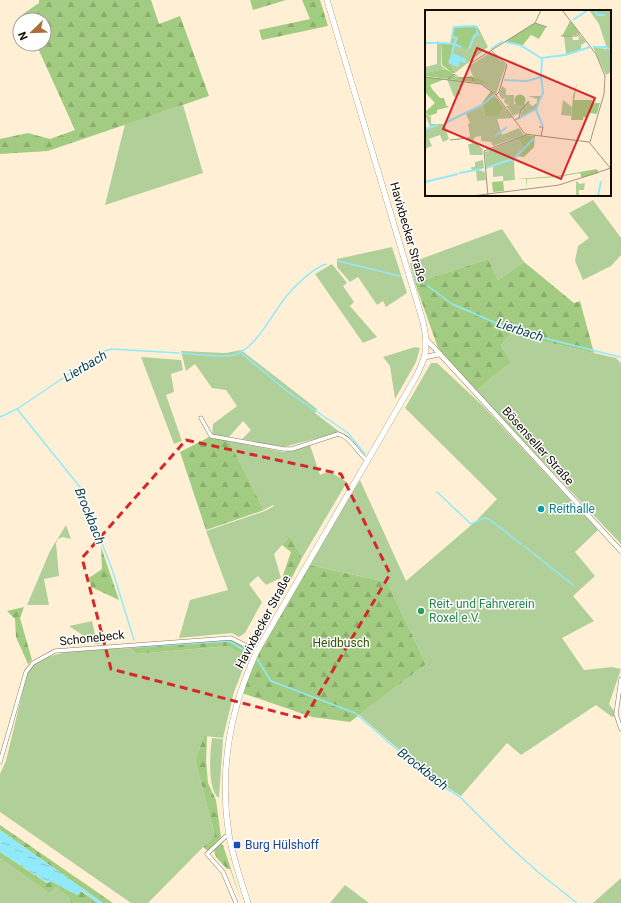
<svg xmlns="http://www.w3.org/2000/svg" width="621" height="903" font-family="Roboto,sans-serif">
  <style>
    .green { fill: #b1d099 }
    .forest { fill: url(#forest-firs) }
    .water { fill: url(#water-ripples) }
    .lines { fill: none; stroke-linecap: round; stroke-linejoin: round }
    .stream { stroke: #91e9fc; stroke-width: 1.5 }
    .minor-casing { stroke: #8a7b5c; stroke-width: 4.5 }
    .tertiary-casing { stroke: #8a7b5c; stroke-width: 5.5 }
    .secondary-casing { stroke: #8a7b5c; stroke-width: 6 }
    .minor { stroke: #fff; stroke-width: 3.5 }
    .tertiary { stroke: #fff; stroke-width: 4.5 }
    .secondary { stroke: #fff; stroke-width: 5.5 }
    .marked { fill: none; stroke: #d62828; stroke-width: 3; stroke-dasharray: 8 5; stroke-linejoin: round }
    .culture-dot { fill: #0f9aa8; stroke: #fff; stroke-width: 1.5 }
    .leisure-dot { fill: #2e9e5b; stroke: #fff; stroke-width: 1.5 }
    .transit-dot { fill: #1a4fb4; stroke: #fff; stroke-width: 1.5 }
    .labels { text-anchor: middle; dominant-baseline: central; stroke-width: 3; stroke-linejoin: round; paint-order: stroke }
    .street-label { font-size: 12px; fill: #130d03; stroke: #fff }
    .culture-label { font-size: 12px; fill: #0d838f; stroke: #fff; text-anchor: start }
    .leisure-label { font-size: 12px; fill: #27864d; stroke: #fff; text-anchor: start }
    .park-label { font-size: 12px; fill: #2e5300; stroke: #fff }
    .transit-label { font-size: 12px; fill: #164399; stroke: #fff; text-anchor: start }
    .water-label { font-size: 13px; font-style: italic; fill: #0e444f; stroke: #fff }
    .inset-river { fill: none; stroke: #91e9fc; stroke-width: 2 }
    .inset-road { fill: none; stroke: #a19581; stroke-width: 1 }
    .view { fill: #d62828; fill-opacity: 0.15; stroke: #d62828; stroke-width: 2 }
    .inset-edge { fill: none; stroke: #130d03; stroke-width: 2 }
  </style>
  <defs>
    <pattern id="forest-firs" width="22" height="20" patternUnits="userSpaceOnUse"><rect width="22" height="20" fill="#a2cc81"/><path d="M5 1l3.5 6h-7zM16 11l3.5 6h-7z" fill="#8bae6e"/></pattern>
    <pattern id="water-ripples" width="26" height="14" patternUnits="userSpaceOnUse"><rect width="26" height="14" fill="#91e9fc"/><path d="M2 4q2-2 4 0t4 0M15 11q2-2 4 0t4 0" fill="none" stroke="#7cc7d6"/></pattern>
  </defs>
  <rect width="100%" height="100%" fill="#fff0d5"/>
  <g class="green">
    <path d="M183,105L203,173L105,205L125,124Z"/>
    <path d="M593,200L621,238V255L611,266L583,280L575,261L578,246L589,238L569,213Z"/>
    <path d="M502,229L524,262L498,280L488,259L415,283L410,263Z"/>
    <path d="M392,247L407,293L386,307L383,301L377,305L358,277L350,282L337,267V259Z"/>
    <path d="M332,264L347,283L343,286L354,302L350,306L377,337L363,343L315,274Z"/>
    <path d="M511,334L616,358L621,363V544L476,391L511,362L501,345Z"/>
    <path d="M415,347L420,348L416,362L395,399L390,366L383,357Z"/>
    <path d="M241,350L317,409L315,413L341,433H337L284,447L242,439L251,430L243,421L229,437L212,435L213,424L237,406L226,390L212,388L195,364L186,371L181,351L226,353Z"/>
    <path d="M141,357L181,360L183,370L171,374L174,392L166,395L182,441L174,444Z"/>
    <path d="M431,363H437L482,405L598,530L575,552L595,576L573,596L594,621L562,638L584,670L612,667L621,669L609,704L614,711L615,716L612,717L596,705L521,755L507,743L461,796L432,778L359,715L426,664L387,582L309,565L360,480L406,581L476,521L497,499L405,408Z"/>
    <path d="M229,441L284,452L310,445L320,475L329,471L347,482L302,558L290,536L274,554L281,578L266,585L258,576L249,584L262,602L245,633L239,637L232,633L179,638L190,600L228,590L206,531L265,511L274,506L273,505L264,510Z"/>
    <path d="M66,525L71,539L63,537L58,539L56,543L59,576L44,579L49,605H27L50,551Z"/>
    <path d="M92,621L96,639L100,644H96L69,626Z"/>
    <path d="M229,646L248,656L234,692L223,738L204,736L195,760L215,835L148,903H131L0,812V774L6,761L27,673C43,646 102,650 130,648L136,654Z"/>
    <path d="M212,738L223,739L219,798C207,791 210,750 212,738Z"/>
    <path d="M0,858L50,894L56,887L68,897L71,903H0Z"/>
    <path d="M621,878V903H593Z"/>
    <path d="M345,885L369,903H330Z"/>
  </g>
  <g class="forest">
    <path d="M39,0H151L159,24L180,16L209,96L48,151L0,154V139L28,133L50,139L75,130L36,44H44V20H25L23,14L39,3Z"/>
    <path d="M250,0H286L253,10Z"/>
    <path d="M302,0H320L328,26L262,40L259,30L310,19Z"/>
    <path d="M488,259L498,280L524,262L574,303L580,301L594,353L511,334L501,345L511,362L476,391L438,348L415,283Z"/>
    <path d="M211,436L213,438L229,441L264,510L206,530L180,452Z"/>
    <path d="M290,536L302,558L289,583L282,578L291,552L282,545Z"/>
    <path d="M101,547L119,600L91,587L89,578L102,569Z"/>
    <path d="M309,565L387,582L426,664L350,722L312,717L242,693L259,651Z"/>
    <path d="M24,607L20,618L32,660L28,664L16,637L15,619L7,611Z"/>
    <path d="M230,639L251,650L248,656L228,646L136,654L130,648Z"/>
    <path d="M204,736H207L206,761L208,783L216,800L221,837L208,851L203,847L215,835L195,760Z"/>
    <path d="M0,825L113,903H103L0,830Z"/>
    <path d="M220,843L223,845L242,903L230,869H227L216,857L214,850Z"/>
    <path d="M0,852L47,883L51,881L77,895L81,891L98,903H71L68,897L56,887L50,894L0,858Z"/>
  </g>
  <path class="water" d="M0,830L103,903H98L82,891L77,895L51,881L48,883L0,852Z"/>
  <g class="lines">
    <g class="stream">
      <path d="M338,261L400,276"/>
      <path d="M415,278L424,284"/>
      <path d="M428,286L452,304L512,330L620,357"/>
      <path d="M240,352L287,391L348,433L365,454"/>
      <path d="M182,353C196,354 220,358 234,355C258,348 273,310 290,292C299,282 313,269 326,264"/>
      <path d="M17,409L80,487L112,569L134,640"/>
      <path d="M0,417L17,409L102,352L111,349L179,353"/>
      <path d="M437,492L471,524L484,518L489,519L521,544"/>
      <path d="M524,546L573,585"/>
      <path d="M136,647L229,641L247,652"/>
      <path d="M257,659L271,681L355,713L430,778L460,797L508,845L538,872L577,903"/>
    </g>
    <defs>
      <g id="minor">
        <path d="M201,418L211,436L284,449H292L338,434C351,437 357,453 368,461"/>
        <path d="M621,679L616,714L621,729"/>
        <path d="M0,762L26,672L33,663L55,651L231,638L257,651"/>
        <path d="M229,835L225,837L207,854L223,872L236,903"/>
      </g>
      <g id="tertiary">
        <path d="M427,340L621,551"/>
        <path d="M426,357L440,354"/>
      </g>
      <path id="secondary" d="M248,903C241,881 233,858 229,835C219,772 230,709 257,651L413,382C426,359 429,348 423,322L327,0"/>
    </defs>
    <use href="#minor" class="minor-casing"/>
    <use href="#tertiary" class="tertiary-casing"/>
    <use href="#secondary" class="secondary-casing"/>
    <use href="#minor" class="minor"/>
    <use href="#tertiary" class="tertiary"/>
    <use href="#secondary" class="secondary"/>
  </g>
  <path class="marked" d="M186,440L341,474L390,574L304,719L111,669L82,558Z"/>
  <circle class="culture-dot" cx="541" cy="509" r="4"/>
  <circle class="leisure-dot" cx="421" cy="611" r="4"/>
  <rect class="transit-dot" x="233" y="841" width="8" height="8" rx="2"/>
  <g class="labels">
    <g class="street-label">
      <text transform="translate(408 232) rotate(74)">Havixbecker Straße</text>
      <text transform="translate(538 446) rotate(48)">Bösenseller Straße</text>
      <text transform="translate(263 622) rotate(-62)">Havixbecker Straße</text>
      <text transform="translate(92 638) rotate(-6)">Schonebeck</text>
    </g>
    <g class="culture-label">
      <text x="549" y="509">Reithalle</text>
    </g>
    <g class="leisure-label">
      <text x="429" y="604">Reit- und Fahrverein<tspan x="429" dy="14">Roxel e.V.</tspan></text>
    </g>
    <g class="park-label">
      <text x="341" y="643">Heidbusch</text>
    </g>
    <g class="transit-label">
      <text x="245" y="845">Burg Hülshoff</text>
    </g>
    <g class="water-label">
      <text transform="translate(520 330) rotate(18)">Lierbach</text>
      <text transform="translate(85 366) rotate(-31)">Lierbach</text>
      <text transform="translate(90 516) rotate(68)">Brockbach</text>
      <text transform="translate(423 769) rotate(38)">Brockbach</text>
    </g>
  </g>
  <g transform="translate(425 10)">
    <rect width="186" height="186" fill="#fff0d5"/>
    <path d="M164,0H186V62L181,65L168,37L182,39L174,14ZM56,23L63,37L30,63L23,51L28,34L25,33L27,26L49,27ZM27,44L41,51L34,52L33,57L24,53ZM153,23L161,32L156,35V39L139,46L141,44L139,26H147L148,30H154ZM12,31L17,33L16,55L20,59L0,63V57L12,54ZM66,42L81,55L71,84L54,72L62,74L60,71L49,69L44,56ZM22,69L36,70L38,75L33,78L36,84L29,87ZM77,76L81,79V85H89V94L100,93V97L102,91L107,96L112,93V89L103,86H116L111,100L95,108L98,97L95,103L88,106L81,96H84L79,92L80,88L77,89L74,84ZM138,90L147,97L146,106L136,105ZM57,95L60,106H73L79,97L88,108L72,109L77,125L94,118L99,125L68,136L66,132L56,131V126L50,127L48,132L43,128L45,126L43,114L45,113L41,104ZM0,104L6,107V114H19L24,129L18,132L15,125L4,129L7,136L0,139V119L5,117ZM93,128L98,136L89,148L73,153L89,150L90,170L78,171V166L68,167V156L61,158L60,142ZM46,131L57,140L58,145H45L43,134H47ZM58,150L59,158L53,160L60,162L61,170L52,171L51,161H47L46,157H50V152ZM151,171L155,174L160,173L159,180H154V185L140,186L151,185Z" fill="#b1d099" fill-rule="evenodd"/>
    <path d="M145,11L154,22L151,25L137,26ZM109,13L121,17L114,29L106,25L97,36L81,31ZM28,16H52L56,23L49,27L44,39L30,33L32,28L27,26ZM17,33L29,34L23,51L30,63H27L32,68L48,67L60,71L63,74L0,66V63L20,59L26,62L17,55ZM0,67L20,69L5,75L7,79L15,88H19L21,95L24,97L12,100V103L4,106L0,102L10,93L0,82ZM152,73L149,90H167L168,93H175L172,104L164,103L163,108L158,107V110H146L148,86ZM66,81L79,97L73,106H60L57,93ZM89.5 90a5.5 5.5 0 1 1 11 0a5.5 5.5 0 1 1-11 0ZM100,125L110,126L109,137L99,147L91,146L98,136L93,128ZM172,159L174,163L157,168L155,163L133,167L102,169V178L101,169H91L132,166ZM78,171L79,181L68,182L67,172Z" fill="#a2cc81"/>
    <path d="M27,43L41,49V53L34,52L33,57L24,53Z" fill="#91e9fc"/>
    <path class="inset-river" d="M169,0L173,5H180M148,10L163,0M81,32L95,35L116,48L140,45L165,37M0,33H16M17,33L29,34M30,33L32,28L27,27L29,17L50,16L52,19M168,37H181L186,40M44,39L49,26L53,24L52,20M66,39L78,31M27,43L29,34L36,37M79,70L102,71L116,67M114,91L118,83L116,65L117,49M114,92L111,100L118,116M93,109L111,99M20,113L57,95L69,85M0,119L13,115M70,126L82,117M89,149L109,128M61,158L88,149M34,163L56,159M0,172L33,164M173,186L176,171"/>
    <path class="inset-road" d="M137,0L171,44L180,66L179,84L165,132M110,13L122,17M136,26H152L155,22M66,40L82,55L74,82L71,85M46,53L110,13L116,0M0,67L56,74L71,85L100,124L164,132L186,159M23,69L29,64L34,68L47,67L48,71M90,110L94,108L96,100L104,91M114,117H118L116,126M25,130L43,128L58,140M47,186L134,175L186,158M63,186L59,141L101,125"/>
    <path class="view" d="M52,38L170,88L136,169L18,119Z"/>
    <rect width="186" height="186" class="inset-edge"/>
  </g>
  <g transform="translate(32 32) rotate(247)"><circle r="19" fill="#ffffff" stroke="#a19e9a"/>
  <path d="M0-3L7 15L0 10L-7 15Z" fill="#ae6d37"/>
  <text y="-6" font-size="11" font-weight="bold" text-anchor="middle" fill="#130d03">N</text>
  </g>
</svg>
